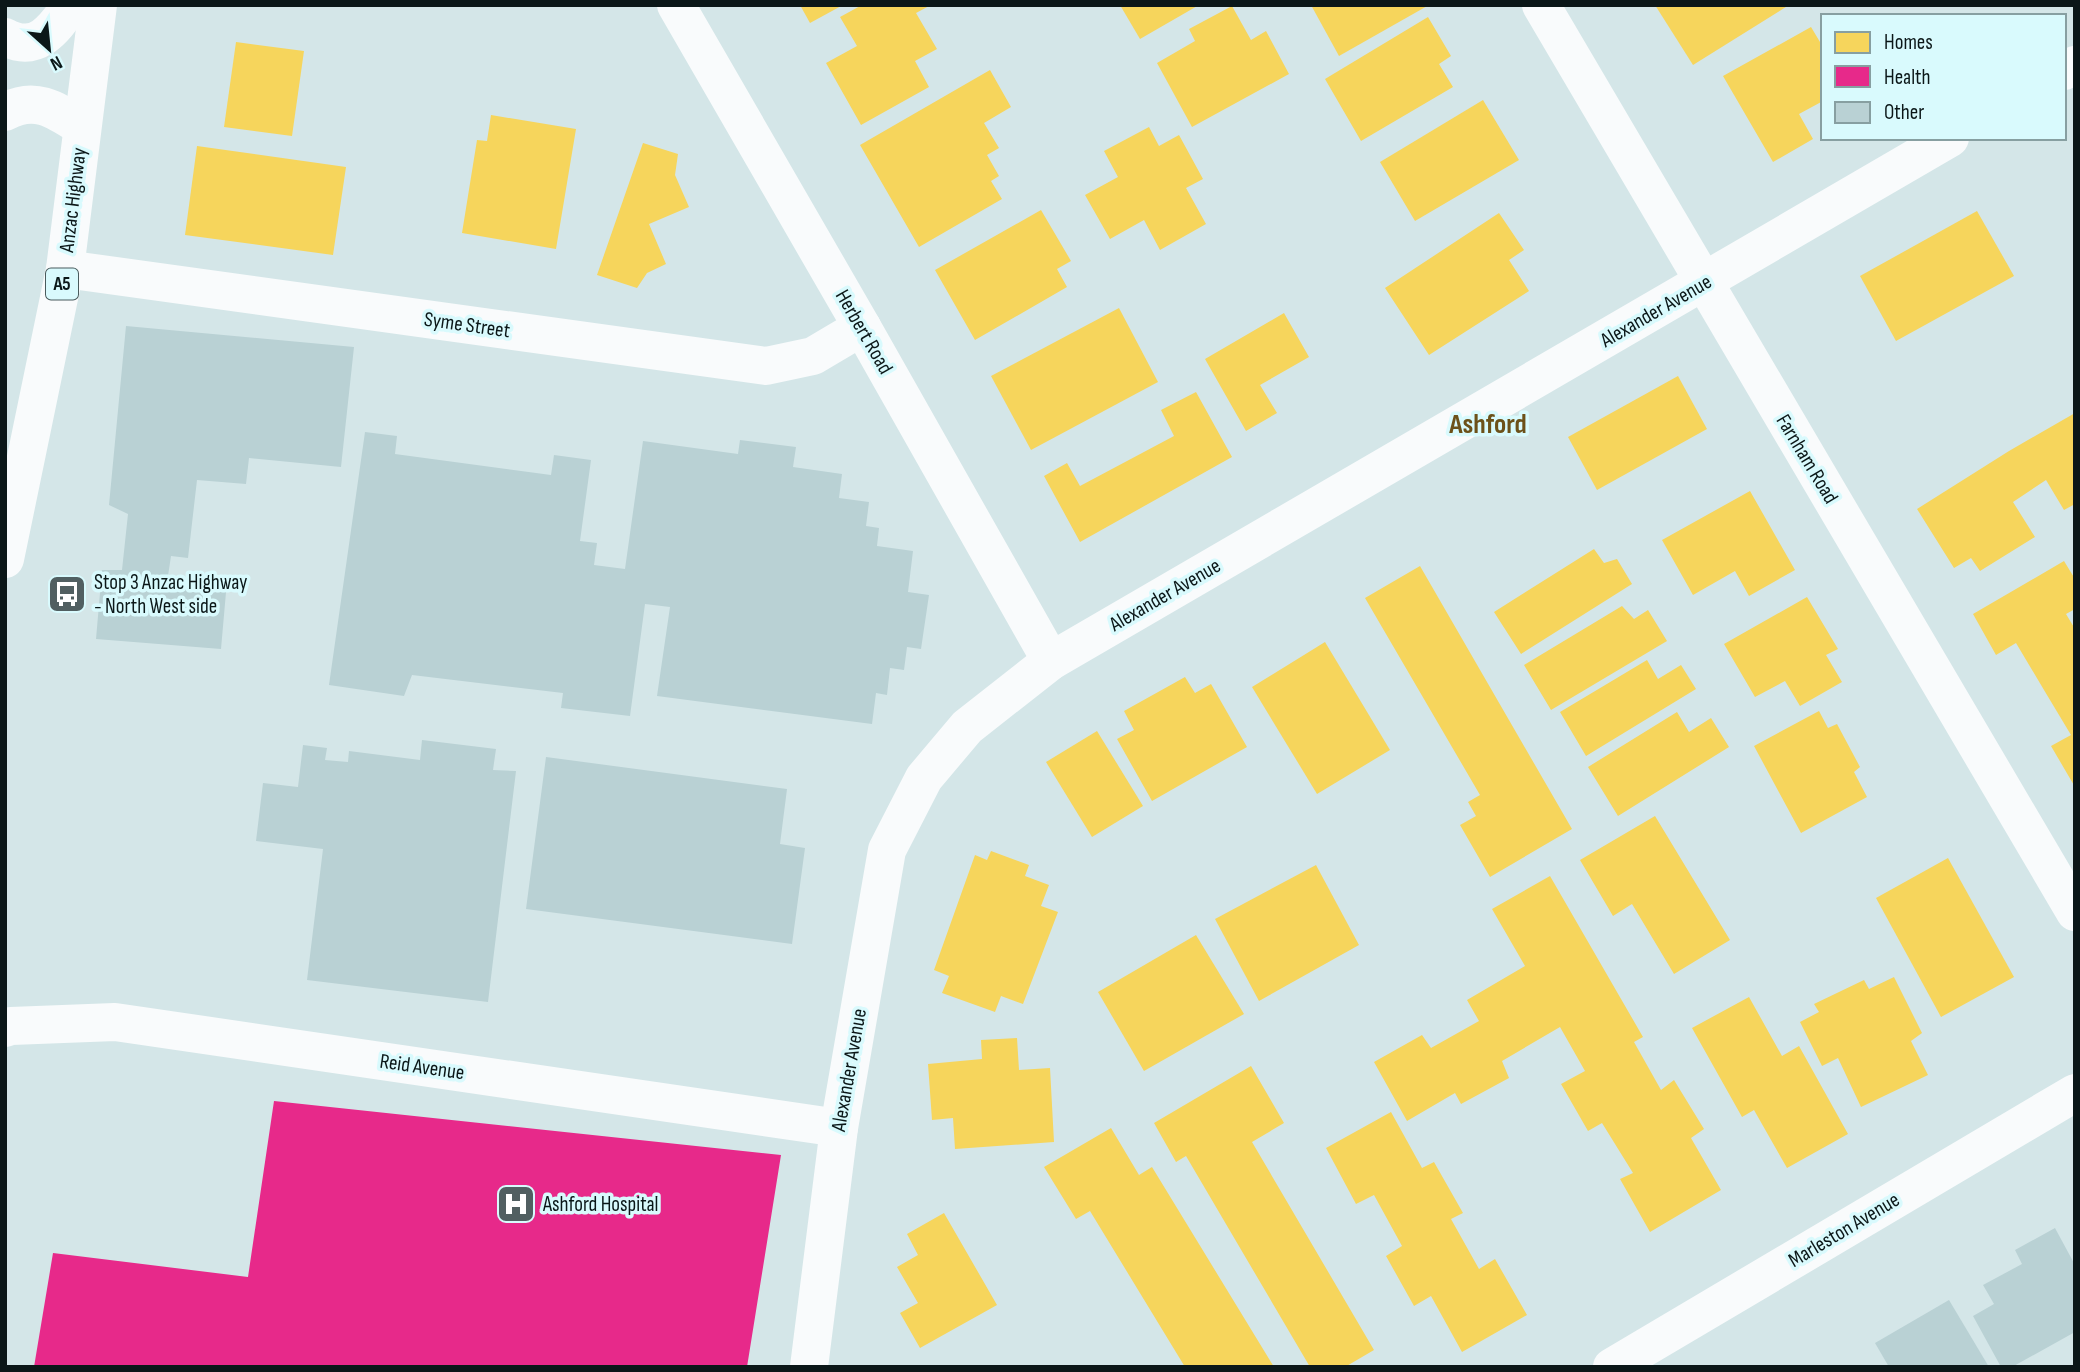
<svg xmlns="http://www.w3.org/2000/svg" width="2080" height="1372" font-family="'Sofia Sans Condensed',sans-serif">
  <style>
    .homes { fill: #f6d55c }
    .health { fill: #e7298a }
    .building { fill: #b9d1d4 }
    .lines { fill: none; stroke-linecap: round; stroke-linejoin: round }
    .street { stroke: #f9fbfc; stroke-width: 38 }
    .highway { stroke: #f9fbfc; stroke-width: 38 }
    .labels { text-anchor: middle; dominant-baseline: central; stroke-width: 7; stroke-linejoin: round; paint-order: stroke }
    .shield { fill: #d9fafd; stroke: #495b5d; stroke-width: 2 }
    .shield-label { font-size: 19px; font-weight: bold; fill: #0b1718 }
    .street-label { font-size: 21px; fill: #0b1718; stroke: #d9fafd }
    .poi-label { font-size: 21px; fill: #0b1718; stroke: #d9fafd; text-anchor: start }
    .district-label { font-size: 28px; font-weight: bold; fill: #6c5119; stroke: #d9fafd }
  </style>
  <rect width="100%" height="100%" fill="#d4e6e8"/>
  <g class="homes">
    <path d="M800,5H843L810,23Z"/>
    <path d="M862,5H931L916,13L937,49L915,61L929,87L861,125L826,63L857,46L840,17Z"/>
    <path d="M1120,5H1199L1140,39Z"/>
    <path d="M1311,5H1429L1339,56Z"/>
    <path d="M1655,5H1789L1693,65Z"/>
    <path d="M1232,6L1251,40L1266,31L1289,74L1192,127L1157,63L1195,41L1189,29Z"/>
    <path d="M1428,17L1451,56L1439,64L1453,87L1361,141L1325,79Z"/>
    <path d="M1811,27L1823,47V101L1799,114L1813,139L1773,162L1723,76Z"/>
    <path d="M236,42L304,51L292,136L224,127Z"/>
    <path d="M990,70L1011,107L984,123L999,148L987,155L999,176L991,181L1002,199L919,247L860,145Z"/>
    <path d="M1483,100L1519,160L1415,221L1380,162Z"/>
    <path d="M491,115L576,129L556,249L462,233L477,140L487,141Z"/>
    <path d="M1149,127L1159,146L1179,135L1203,179L1186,188L1206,224L1160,250L1144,220L1110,239L1085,195L1118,177L1104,151Z"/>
    <path d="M643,143L678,154L675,175L689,207L649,224L666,264L647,273L637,288L597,275Z"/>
    <path d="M197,146L346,167L333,255L185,235Z"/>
    <path d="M1041,210L1071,261L1057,269L1067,287L975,340L935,270Z"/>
    <path d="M1977,211L2014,276L1896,341L1860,276Z"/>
    <path d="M1499,213L1524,250L1509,260L1529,291L1429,355L1385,288Z"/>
    <path d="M1119,308L1158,382L1031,450L991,376Z"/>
    <path d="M1284,313L1309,357L1260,385L1277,413L1246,431L1205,359Z"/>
    <path d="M1678,376L1707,429L1597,490L1568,437Z"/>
    <path d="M1196,392L1232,457L1080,542L1044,476L1067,463L1080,486L1174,436L1161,410Z"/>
    <path d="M2075,413V504L2064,510L2046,480L2013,502L2035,537L1980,571L1971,558L1954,568L1917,509L2009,451Z"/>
    <path d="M1750,491L1795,570L1749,596L1735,571L1693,595L1662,540Z"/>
    <path d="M1594,549L1604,563L1617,559L1632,584L1521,654L1494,612Z"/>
    <path d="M2064,561L2075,579V609L2066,614L2075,629V787L2051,746L2071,735L2044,690L2016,643L1996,655L1973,614Z"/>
    <path d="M1420,566L1572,829L1490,877L1460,825L1476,816L1468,802L1480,795L1365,598Z"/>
    <path d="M1807,597L1838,649L1826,655L1842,682L1800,706L1785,681L1755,697L1724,644Z"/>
    <path d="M1622,606L1634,619L1648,610L1667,641L1551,710L1524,665Z"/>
    <path d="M1325,642L1390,750L1317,794L1252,687Z"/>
    <path d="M1647,660L1658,679L1681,665L1696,689L1586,756L1560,712Z"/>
    <path d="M1185,677L1195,693L1211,684L1247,747L1152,801L1117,739L1134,730L1124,711Z"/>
    <path d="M1819,711L1828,728L1837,724L1860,767L1854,772L1867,797L1801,833L1754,746Z"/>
    <path d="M1677,712L1689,732L1711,718L1729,747L1618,816L1588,767Z"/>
    <path d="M1097,731L1143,806L1092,837L1046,762Z"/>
    <path d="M1655,816L1730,940L1674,974L1632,904L1613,916L1580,860Z"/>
    <path d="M991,851L1029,865L1025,876L1049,885L1041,906L1058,912L1023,1004L1001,996L995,1012L942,993L949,976L934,970L975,855L987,860Z"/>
    <path d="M1948,858L2014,977L1941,1017L1876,898Z"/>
    <path d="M1316,865L1359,945L1259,1001L1215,919Z"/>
    <path d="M1550,876L1643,1037L1634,1042L1661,1090L1674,1080L1704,1129L1691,1138L1721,1190L1650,1232L1620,1179L1633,1173L1602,1123L1588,1131L1561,1084L1585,1071L1560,1027L1502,1061L1509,1078L1461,1104L1455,1093L1407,1121L1374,1062L1422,1035L1431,1048L1479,1021L1467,1000L1525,966L1492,909Z"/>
    <path d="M1196,935L1244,1014L1144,1071L1098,992Z"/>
    <path d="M1894,977L1922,1033L1911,1041L1928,1075L1861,1107L1838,1058L1822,1066L1800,1022L1819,1012L1814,1004L1864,980L1869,989Z"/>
    <path d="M1749,997L1782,1056L1799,1046L1848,1134L1787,1168L1754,1110L1742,1117L1692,1028Z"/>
    <path d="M1017,1038L1019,1070L1050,1068L1054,1142L955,1149L953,1118L932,1120L928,1064L982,1059L981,1040Z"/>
    <path d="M1251,1066L1284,1123L1252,1142L1374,1350L1345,1367H1310L1186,1156L1176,1162L1154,1123Z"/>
    <path d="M1391,1112L1422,1168L1434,1162L1463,1213L1451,1219L1479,1269L1495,1259L1527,1315L1462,1352L1431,1296L1414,1306L1386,1256L1402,1246L1374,1195L1356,1204L1326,1148Z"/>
    <path d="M1111,1128L1139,1175L1152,1167L1274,1367H1185L1090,1211L1076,1219L1044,1167Z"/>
    <path d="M944,1213L997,1305L920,1348L900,1313L918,1303L897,1267L918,1255L907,1234Z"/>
  </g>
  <path class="health" d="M274,1101L781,1155L747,1367H34L53,1253L248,1277Z"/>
  <g class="building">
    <path d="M126,326L354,347L341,467L249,458L246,484L197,480L188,558L171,556L168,576L227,581L221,649L96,639L102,570H122L128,514L109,505Z"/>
    <path d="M365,432L397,436L395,454L551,475L554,455L591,460L580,541L597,543L594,565L625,569L643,441L738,454L740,440L796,447L793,467L842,474L839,498L869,502L866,526L879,528L877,546L913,551L908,592L929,595L921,649L907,647L904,670L890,668L887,695L876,693L872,724L657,696L670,607L645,604L630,716L561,708L563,693L412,675L404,696L329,685Z"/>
    <path d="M422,740L496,749L493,770L516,771L488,1002L307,980L323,849L256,841L263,783L298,787L303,745L327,748L325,760L348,762L349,751L420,760Z"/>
    <path d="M546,757L787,789L780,844L805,848L792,944L526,909Z"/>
    <path d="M2055,1228L2075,1265V1332L2012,1367H2001L1973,1316L1994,1304L1983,1285L2022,1264L2015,1250Z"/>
    <path d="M1949,1300L1989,1367H1889L1875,1343Z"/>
  </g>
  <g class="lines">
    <g class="street">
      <path d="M676,5L862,327L1051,661"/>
      <path d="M1541,5L2075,912"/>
      <path d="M2064,71L2075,65"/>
      <path d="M65,269L766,366L813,356L862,327"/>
      <path d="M5,1028L11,1026L115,1022L839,1128"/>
      <path d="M809,1367L839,1128L887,850L924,778L967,727L1051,661L1950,138"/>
      <path d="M1612,1367L2075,1093"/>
    </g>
    <g class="highway">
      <path d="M5,37C37,54 54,29 71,5"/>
      <path d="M5,112C35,95 56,110 82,127"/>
      <path d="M5,559L65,269L98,5"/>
    </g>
  </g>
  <defs>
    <symbol id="bus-square" viewBox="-11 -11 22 22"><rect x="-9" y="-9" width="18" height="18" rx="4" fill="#515f61" stroke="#d9fafd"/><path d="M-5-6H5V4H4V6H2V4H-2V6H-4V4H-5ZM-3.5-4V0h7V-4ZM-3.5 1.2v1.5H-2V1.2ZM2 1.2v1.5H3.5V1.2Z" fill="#fff"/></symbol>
    <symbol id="hospital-square" viewBox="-11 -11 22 22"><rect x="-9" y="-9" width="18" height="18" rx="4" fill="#515f61" stroke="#d9fafd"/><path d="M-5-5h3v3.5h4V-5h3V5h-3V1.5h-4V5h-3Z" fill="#fff"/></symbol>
  </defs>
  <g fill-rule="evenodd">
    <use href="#bus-square" x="45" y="572" width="44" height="44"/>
    <use href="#hospital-square" x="494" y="1182" width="44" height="44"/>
  </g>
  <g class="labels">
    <rect class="shield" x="46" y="268.5" width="32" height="31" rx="5"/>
    <g class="shield-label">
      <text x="62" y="284">A5</text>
    </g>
    <g class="street-label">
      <text transform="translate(73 200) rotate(-83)">Anzac Highway</text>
      <text transform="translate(1656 311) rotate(-30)">Alexander Avenue</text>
      <text transform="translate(467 325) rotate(8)">Syme Street</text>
      <text transform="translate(864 332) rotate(60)">Herbert Road</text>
      <text transform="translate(1807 459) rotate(59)">Farnham Road</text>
      <text transform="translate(1165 595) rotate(-30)">Alexander Avenue</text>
      <text transform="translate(422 1067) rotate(8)">Reid Avenue</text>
      <text transform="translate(849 1070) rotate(-80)">Alexander Avenue</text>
      <text transform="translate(1844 1230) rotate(-31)">Marleston Avenue</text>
    </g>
    <g class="poi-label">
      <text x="94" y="582">Stop 3 Anzac Highway<tspan x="94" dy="24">- North West side</tspan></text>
      <text x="543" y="1204">Ashford Hospital</text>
    </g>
    <g class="district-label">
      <text x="1488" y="424">Ashford</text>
    </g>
  </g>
  <rect width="2080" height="1372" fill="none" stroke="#0b1718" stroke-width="14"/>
  <rect x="1821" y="14" width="245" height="126" fill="#d9fafd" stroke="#879fa1" stroke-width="2"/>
  <rect x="1835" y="32" width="35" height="21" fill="#f6d55c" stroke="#879fa1" stroke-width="2"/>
  <text x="1884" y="49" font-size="21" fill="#0b1718">Homes</text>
  <rect x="1835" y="66" width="35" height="21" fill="#e7298a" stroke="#879fa1" stroke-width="2"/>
  <text x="1884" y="84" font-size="21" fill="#0b1718">Health</text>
  <rect x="1835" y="102" width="35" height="21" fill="#b9d1d4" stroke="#879fa1" stroke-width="2"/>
  <text x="1884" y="119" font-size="21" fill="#0b1718">Other</text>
  <g transform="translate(49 49) rotate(153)" stroke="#d9fafd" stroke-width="5" paint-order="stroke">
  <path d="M0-5L12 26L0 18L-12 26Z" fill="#0b1718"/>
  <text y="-10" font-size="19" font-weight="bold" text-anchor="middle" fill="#0b1718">N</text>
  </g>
</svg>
